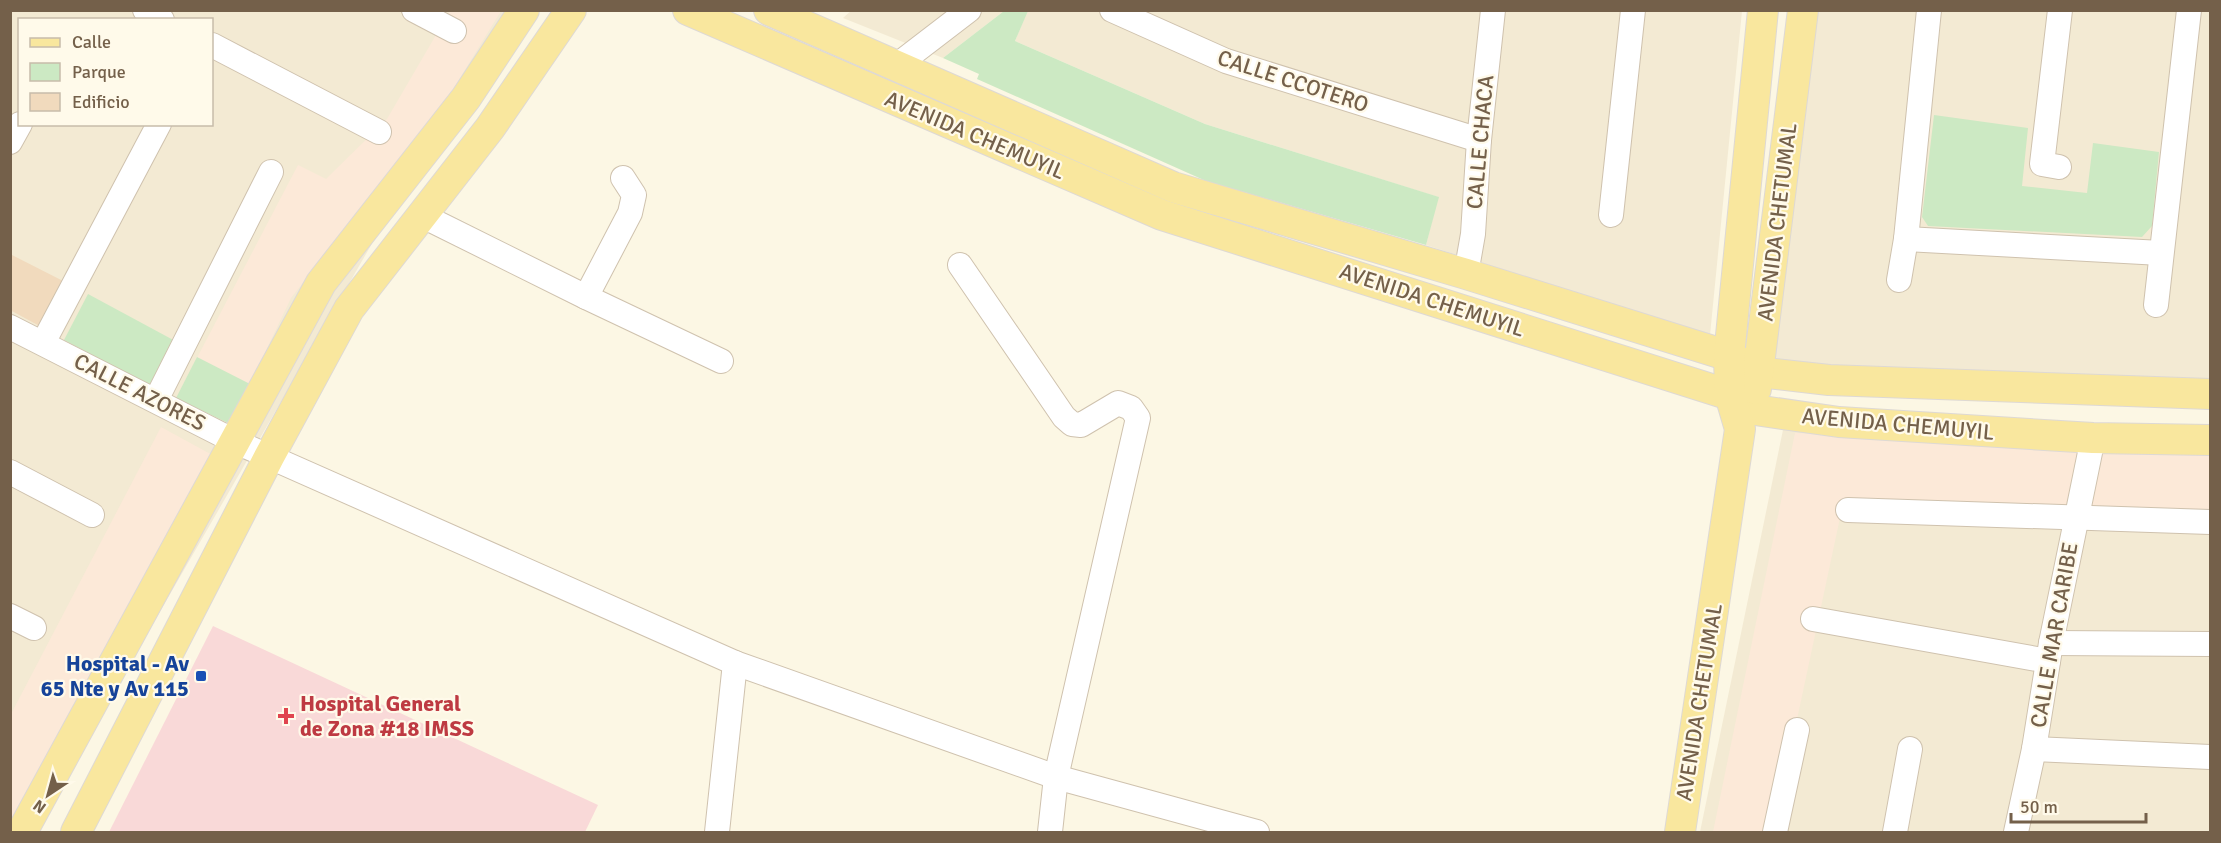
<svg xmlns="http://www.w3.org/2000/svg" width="2221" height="843" font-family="Signika,sans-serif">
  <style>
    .residential { fill: #f3ead3; fill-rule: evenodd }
    .commercial { fill: #fce9d8 }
    .medical { fill: #f9d9d8 }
    .green { fill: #cce9c3 }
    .building { fill: #f1dabd }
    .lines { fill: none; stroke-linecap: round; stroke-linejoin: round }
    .minor-casing { stroke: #cfc2ae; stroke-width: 26 }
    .major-casing { stroke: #ded9d4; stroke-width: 32 }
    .minor { stroke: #fff; stroke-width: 24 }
    .major { stroke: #f9e79e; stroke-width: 30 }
    .transit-dot { fill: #1a4fb4; stroke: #fffaea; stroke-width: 2 }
    .health-dot { fill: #e0444e; stroke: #fffaea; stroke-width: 2 }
    .labels { text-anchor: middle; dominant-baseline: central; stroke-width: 4.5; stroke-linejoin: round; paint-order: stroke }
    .street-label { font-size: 22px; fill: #74604a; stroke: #fffaea }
    .transit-label { font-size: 22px; font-weight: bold; fill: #164399; stroke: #fffaea; text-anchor: end }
    .health-label { font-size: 22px; font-weight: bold; fill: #be3a42; stroke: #fffaea; text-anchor: start }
  </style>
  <rect width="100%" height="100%" fill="#fcf7e4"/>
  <g class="residential">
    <path d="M852,10L1004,11L943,58L843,18Z"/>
    <path d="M1028,10L1742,11L1710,335L1426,245L1438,197L1205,124L1015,41Z"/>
    <path d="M10,11H506L33,832H10ZM20,20H212V124H20Z"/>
    <path d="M1815,11H2210V383L1770,366Z"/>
    <path d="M1784,425L2210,445V832H1700Z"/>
  </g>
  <g class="commercial">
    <path d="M450,11H501L428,130L346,227L291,298L250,384L176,398L298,165L326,179L387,119Z"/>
    <path d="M161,427L227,463L11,832L10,716Z"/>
    <path d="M1795,433L2210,451V510L1844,499L1773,832H1713Z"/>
  </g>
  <path class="medical" d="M213,626L598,805L585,832H109Z"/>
  <g class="green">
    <path d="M1004,11H1028L1015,41L1205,124L1439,197L1426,245L1206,181L977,79L979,74L943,58Z"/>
    <path d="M1934,115L2028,128L2022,186L2087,193L2093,143L2159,152L2152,226L2142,237L1928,226L1922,217Z"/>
    <path d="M88,294L177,342L153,387L64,340Z"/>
    <path d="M197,357L250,384L230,424L176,398Z"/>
  </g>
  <path class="building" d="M10,254L69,284L45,329L10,310Z"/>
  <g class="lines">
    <defs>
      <g id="minor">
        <path d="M145,10L162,20"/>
        <path d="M414,10L454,31"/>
        <path d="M1112,10L1226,61L1479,140"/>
        <path d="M212,45L379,132"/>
        <path d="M896,66L969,10"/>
        <path d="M10,142L20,124"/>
        <path d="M2059,167L2042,164L2060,10"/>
        <path d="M1611,215L1633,10"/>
        <path d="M423,216L586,297L721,361"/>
        <path d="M1906,239L2161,253"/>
        <path d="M960,265L1064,417L1072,424L1081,425L1118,403L1131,408L1138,418L1056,777L1050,832"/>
        <path d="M1466,274L1473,234L1479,140L1493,10"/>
        <path d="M1899,280L1906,239L1929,10"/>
        <path d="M586,297L630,213L634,195L623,178"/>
        <path d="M2156,305L2189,10"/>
        <path d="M10,327L234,441L735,663L1056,777L1257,832"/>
        <path d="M43,343L159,124"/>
        <path d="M156,400L271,172"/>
        <path d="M10,472L92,515"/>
        <path d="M1848,510L2210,522"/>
        <path d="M10,616L34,628"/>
        <path d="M1813,619L2048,661"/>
        <path d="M2051,643L2210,644"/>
        <path d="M2034,749L2210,757"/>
        <path d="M717,832L735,663"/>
        <path d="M1775,832L1797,730"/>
        <path d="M1895,832L1910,749"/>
        <path d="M2016,832L2034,749L2051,643L2093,438"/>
      </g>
      <g id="major">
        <path d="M688,10L1162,215L1730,395L1755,410L1839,422L2093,438L2210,440"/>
        <path d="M769,10L1173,187L1466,274L1729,356L1758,372L1829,380L2210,394"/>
        <path d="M1756,389L1803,10"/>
        <path d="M22,832L321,283L466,98L524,10"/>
        <path d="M76,832L269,457L349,309L490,128L571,10"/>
        <path d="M1680,832L1740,429L1730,395L1729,356L1763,10"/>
      </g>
    </defs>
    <use href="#minor" class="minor-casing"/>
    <use href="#major" class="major-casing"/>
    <use href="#minor" class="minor"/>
    <use href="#major" class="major"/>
  </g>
  <rect class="transit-dot" x="195" y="670" width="12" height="12" rx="3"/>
  <path class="health-dot" d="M283 707h6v6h6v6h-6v6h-6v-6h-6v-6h6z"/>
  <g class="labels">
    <g class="street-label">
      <text transform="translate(1293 81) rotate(18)">CALLE CCOTERO</text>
      <text transform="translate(975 135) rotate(23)">AVENIDA CHEMUYIL</text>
      <text transform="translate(1480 142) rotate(-85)">CALLE CHACA</text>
      <text transform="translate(1777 222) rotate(-83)">AVENIDA CHETUMAL</text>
      <text transform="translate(1432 300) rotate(18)">AVENIDA CHEMUYIL</text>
      <text transform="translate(140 392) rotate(27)">CALLE AZORES</text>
      <text transform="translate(1898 424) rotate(5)">AVENIDA CHEMUYIL</text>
      <text transform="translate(2054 635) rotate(-80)">CALLE MAR CARIBE</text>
      <text transform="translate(1699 702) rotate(-81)">AVENIDA CHETUMAL</text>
    </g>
    <g class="transit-label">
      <text x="189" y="663">Hospital - Av<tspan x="189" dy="25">65 Nte y Av 115</tspan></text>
    </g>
    <g class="health-label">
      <text x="300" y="703">Hospital General<tspan x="300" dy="25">de Zona #18 IMSS</tspan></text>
    </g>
  </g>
  <rect width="2221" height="843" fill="none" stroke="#74604a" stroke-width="24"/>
  <rect x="18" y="18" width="195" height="108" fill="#fffaea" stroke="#c7bcaa" stroke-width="1.5"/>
  <rect x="30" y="38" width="30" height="9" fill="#f9e79e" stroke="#c7bcaa" stroke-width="1.5"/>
  <text x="72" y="48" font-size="18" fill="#74604a">Calle</text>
  <rect x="30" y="63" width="30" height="18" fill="#cce9c3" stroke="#c7bcaa" stroke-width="1.5"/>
  <text x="72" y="78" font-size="18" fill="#74604a">Parque</text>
  <rect x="30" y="93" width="30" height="18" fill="#f1dabd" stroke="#c7bcaa" stroke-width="1.5"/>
  <text x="72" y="108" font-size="18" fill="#74604a">Edificio</text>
  <g transform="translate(48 795) rotate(216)" stroke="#fffaea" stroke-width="4.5" paint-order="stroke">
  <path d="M0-4.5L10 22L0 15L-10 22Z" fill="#74604a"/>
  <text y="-9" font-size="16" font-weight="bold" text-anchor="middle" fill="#74604a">N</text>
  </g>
  <path d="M2011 813v9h135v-9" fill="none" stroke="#74604a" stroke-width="3"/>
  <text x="2020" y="813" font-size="18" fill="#74604a" stroke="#fffaea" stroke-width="4.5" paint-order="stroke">50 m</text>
</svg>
